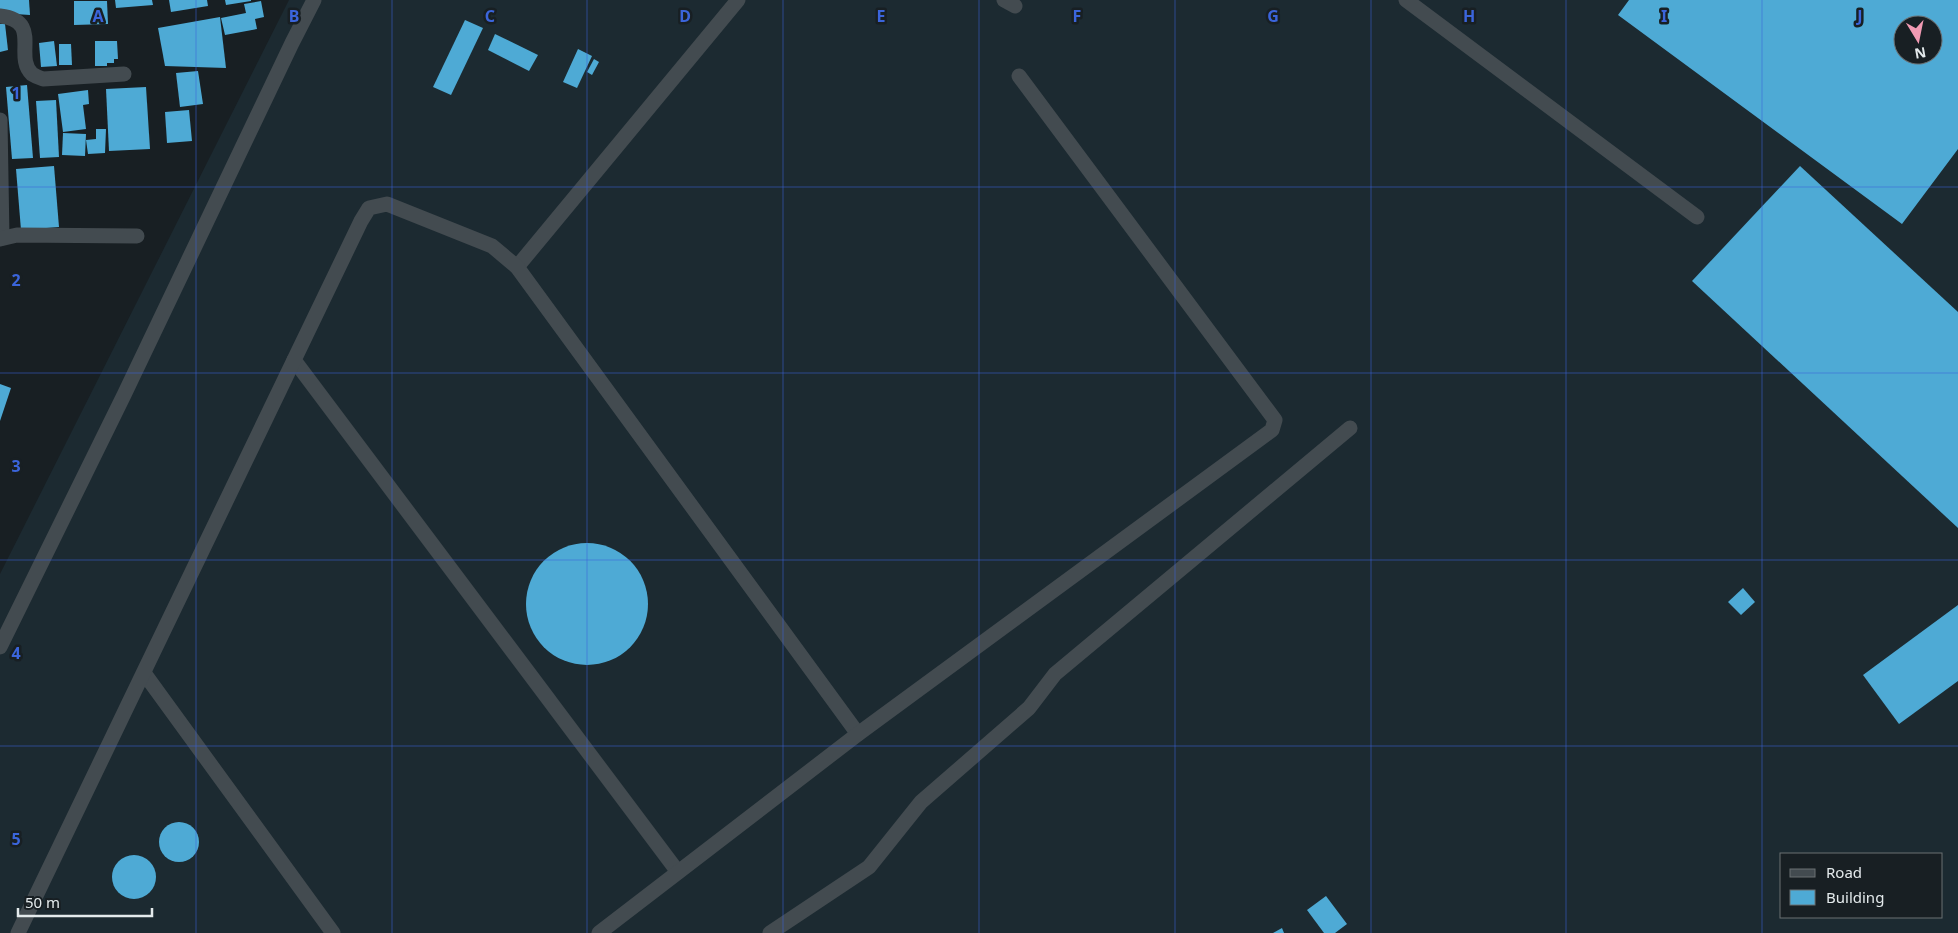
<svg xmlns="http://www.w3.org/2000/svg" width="1958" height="933" font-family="'Noto Sans',sans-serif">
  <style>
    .built { fill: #1c2a31; fill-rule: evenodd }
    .building { fill: #4eaad5; fill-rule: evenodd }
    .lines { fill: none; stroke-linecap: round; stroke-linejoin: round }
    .minor { stroke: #434b50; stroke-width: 15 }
    .grid { fill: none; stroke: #3b65db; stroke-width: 1; stroke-opacity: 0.55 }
    .grid-label { font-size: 16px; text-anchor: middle; font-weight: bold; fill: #3b65db; stroke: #181f23; stroke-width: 5; stroke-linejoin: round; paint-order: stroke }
  </style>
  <rect width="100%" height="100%" fill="#181f23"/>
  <path class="built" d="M289,0H1958V933H0V574ZM1903,25H1933V55H1903ZM1782,854H1942V917H1782Z"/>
  <g class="building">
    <path d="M0,0H29L30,15L0,13Z"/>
    <path d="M115,0H152L153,5L116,8Z"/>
    <path d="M169,0H207L208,6L171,12Z"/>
    <path d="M225,0H251V1L226,5Z"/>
    <path d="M1629,0H1958V149L1902,224L1618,15ZM1903,25H1933V55H1903Z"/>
    <path d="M74,1H107L108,24L74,25Z"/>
    <path d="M261,1L264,17L255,19L257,29L225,35L221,18L246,13L244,4Z"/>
    <path d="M220,17L226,68L165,66L158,28Z"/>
    <path d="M465,20L483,28L451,95L433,87Z"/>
    <path d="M0,24H5L8,50L0,52Z"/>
    <path d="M495,34L538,55L529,71L488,50Z"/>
    <path d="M54,41L57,66L41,67L39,43Z"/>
    <path d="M95,41H117L118,59H114V63H107V66H95Z"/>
    <path d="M59,44H71L72,65H59Z"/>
    <path d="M578,49L592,56L577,88L563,82Z"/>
    <path d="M594,59L599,62L592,75L587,72Z"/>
    <path d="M198,71L203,104L180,107L176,73Z"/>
    <path d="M27,85L33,158L12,159L6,87Z"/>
    <path d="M146,87L150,149L109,151L106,89Z"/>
    <path d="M88,90L89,104L83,105L86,129L63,132L58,94Z"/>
    <path d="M56,100L59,157L40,158L36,101Z"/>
    <path d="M189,110L192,141L167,143L165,112Z"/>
    <path d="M96,129H106L105,153L88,154L86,140L96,139Z"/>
    <path d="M63,133L86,134L85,156L62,155Z"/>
    <path d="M54,166L59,227L21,230L16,169Z"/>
    <path d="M1800,166L1958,312V528L1692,281Z"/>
    <path d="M0,384L11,388L0,421Z"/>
    <circle cx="587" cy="604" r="61"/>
    <path d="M1743,588L1755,602L1741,615L1728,602Z"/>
    <path d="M1958,605V681L1899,724L1863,675Z"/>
    <circle cx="179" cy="842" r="20"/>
    <circle cx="134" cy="877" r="22"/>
    <path d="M1326,896L1347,924L1335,933H1324L1307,910Z"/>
    <path d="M1282,928L1284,933H1273Z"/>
  </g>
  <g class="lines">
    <g class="minor">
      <path d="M1004,0L1015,6"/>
      <path d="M1406,0L1697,217"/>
      <path d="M0,16C43,21 13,56 32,74C35,76 40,78 43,79L124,74"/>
      <path d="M0,120L2,238"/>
      <path d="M0,239L17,235L137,236"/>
      <path d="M517,267L738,0"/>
      <path d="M294,360L678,872"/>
      <path d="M0,647L124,395L292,43L314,0"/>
      <path d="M144,673L333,933"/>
      <path d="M18,933L361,221L369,208L387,204L492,246L517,267L858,734"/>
      <path d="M599,933L858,734L1272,430L1275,420L1019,76"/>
      <path d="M770,933L869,867L921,802L1029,708L1055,674L1350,428"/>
    </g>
  </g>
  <path class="grid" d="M196,0V933M392,0V933M587,0V933M783,0V933M979,0V933M1175,0V933M1371,0V933M1566,0V933M1762,0V933M0,187H1958M0,373H1958M0,560H1958M0,746H1958"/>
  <g class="grid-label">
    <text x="98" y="22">A</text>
    <text x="294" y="22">B</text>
    <text x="490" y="22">C</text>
    <text x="685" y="22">D</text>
    <text x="881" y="22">E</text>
    <text x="1077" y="22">F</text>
    <text x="1273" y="22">G</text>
    <text x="1469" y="22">H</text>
    <text x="1664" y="22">I</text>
    <text x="1860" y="22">J</text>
    <text x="16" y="99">1</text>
    <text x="16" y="286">2</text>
    <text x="16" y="472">3</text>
    <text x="16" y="659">4</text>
    <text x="16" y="845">5</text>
  </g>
  <rect x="1780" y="853" width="162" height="65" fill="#181f23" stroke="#6a7073"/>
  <rect x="1790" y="869" width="25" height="8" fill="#434b50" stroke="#6a7073"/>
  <text x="1826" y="878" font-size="15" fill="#e4eaec">Road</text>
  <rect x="1790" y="890" width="25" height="15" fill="#4eaad5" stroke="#6a7073"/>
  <text x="1826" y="903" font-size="15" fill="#e4eaec">Building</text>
  <g transform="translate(1918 40) rotate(170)"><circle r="24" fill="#181f23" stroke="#6a7073"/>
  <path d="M0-4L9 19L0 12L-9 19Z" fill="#f19ab3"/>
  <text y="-8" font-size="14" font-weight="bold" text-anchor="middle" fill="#e4eaec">N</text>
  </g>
  <path d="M18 908v8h134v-8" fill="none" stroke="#e4eaec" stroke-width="2.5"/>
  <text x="25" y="908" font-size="15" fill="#e4eaec" stroke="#181f23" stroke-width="4" paint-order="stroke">50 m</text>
</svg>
